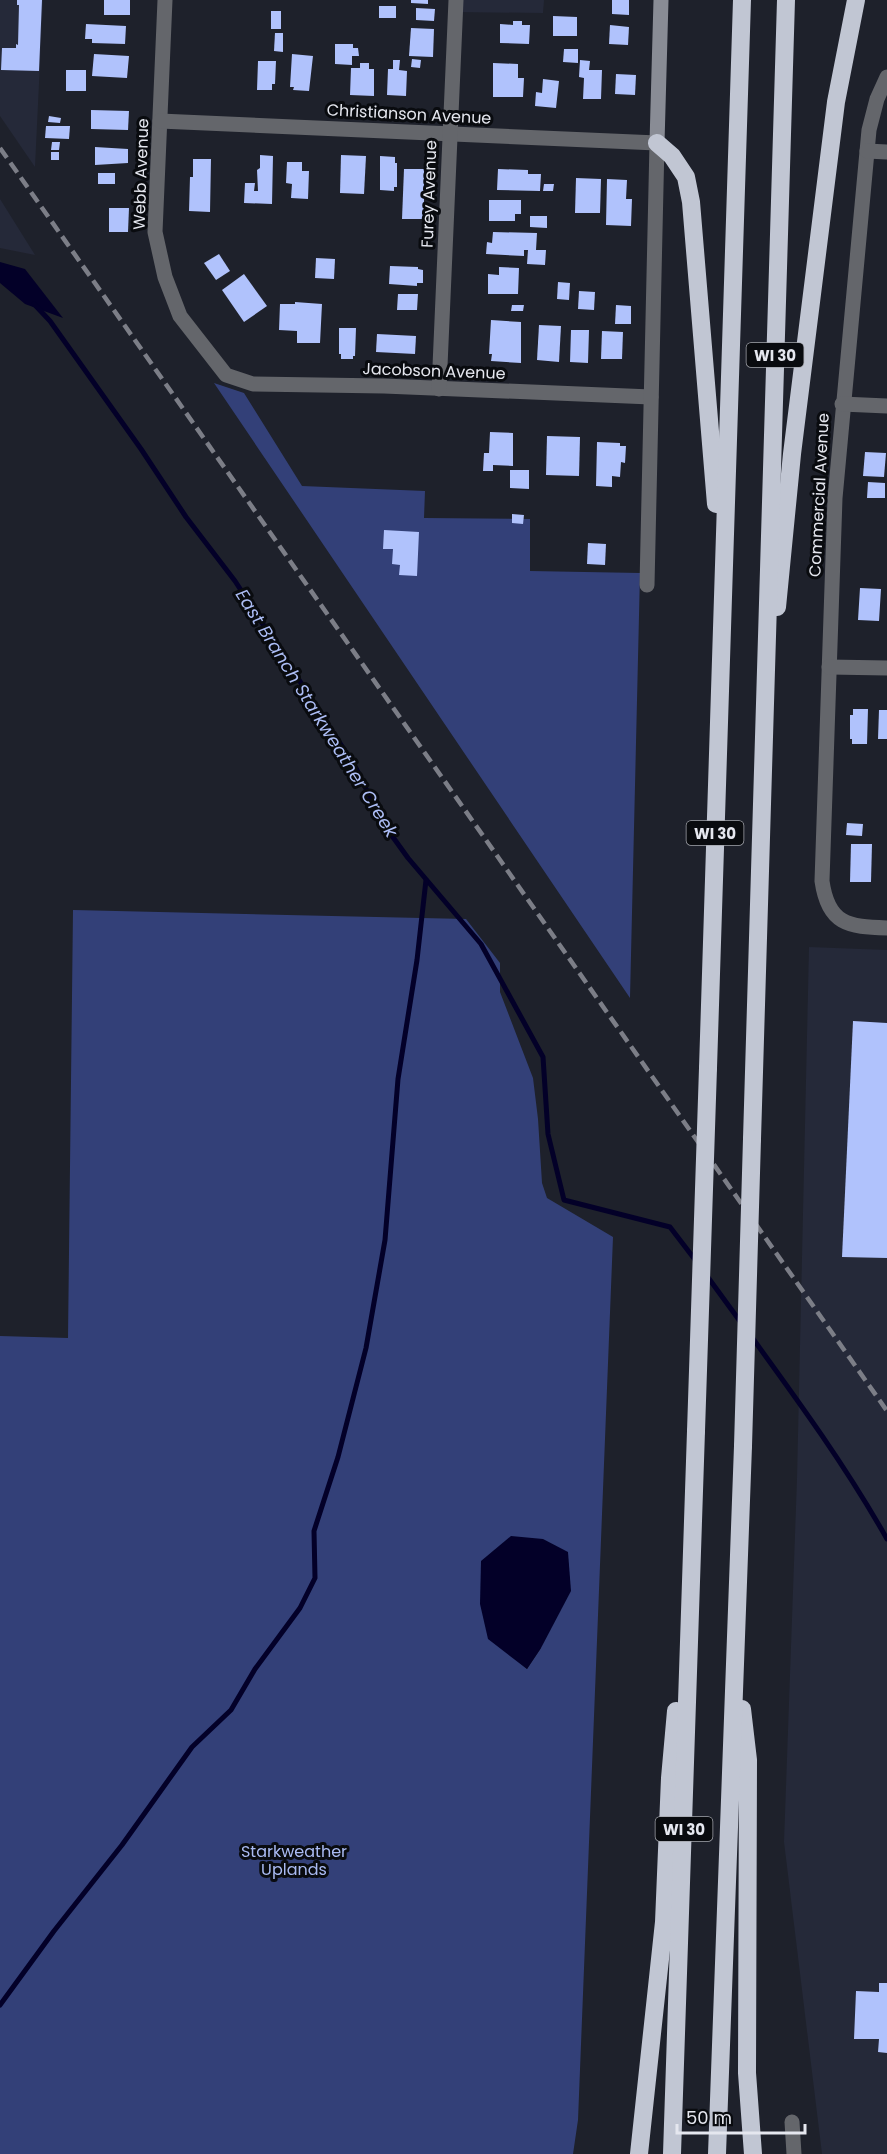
<svg xmlns="http://www.w3.org/2000/svg" width="887" height="2154" font-family="Poppins,sans-serif">
  <style>
    .built { fill: #252939 }
    .green { fill: #334078; fill-rule: evenodd }
    .water { fill: #030028 }
    .lines { fill: none; stroke-linecap: round; stroke-linejoin: round }
    .stream { stroke: #030028; stroke-width: 5 }
    .building { fill: #b0c2fc }
    .street { stroke: #64666b; stroke-width: 15 }
    .secondary { stroke: #898c95; stroke-width: 15 }
    .highway { stroke: #c1c6d3; stroke-width: 18 }
    .rail { stroke: #7c7e87; stroke-width: 4.5; stroke-dasharray: 12 6; stroke-linecap: butt }
    .highway-bridge { stroke: #c1c6d3; stroke-width: 18 }
    .labels { text-anchor: middle; dominant-baseline: central; stroke-width: 6; stroke-linejoin: round; paint-order: stroke }
    .shield { fill: #090b0f; stroke: #a3a5ac; stroke-width: 1.5 }
    .shield-label { font-size: 15px; font-weight: bold; fill: #e5e7ef }
    .street-label { font-size: 16px; fill: #e5e7ef; stroke: #090b0f }
    .park-label { font-size: 16px; fill: #aabbf3; stroke: #090b0f }
    .water-label { font-size: 18px; font-style: italic; fill: #acbdf5; stroke: #090b0f }
  </style>
  <rect width="100%" height="100%" fill="#1e212b"/>
  <g class="built">
    <path d="M0,0H43L35,167L0,116Z"/>
    <path d="M456,0H544L543,13L455,12Z"/>
    <path d="M0,199L35,255L0,248Z"/>
    <path d="M809,947L887,950V2154H822L784,1842L797,1479Z"/>
  </g>
  <g class="green">
    <path d="M214,383L244,393L302,486L425,491L424,518L530,519V571L640,573L630,998Z"/>
    <path d="M73,910L466,919L500,963V992L533,1078L538,1119L542,1183L547,1198L613,1237L578,2120L573,2154H0V1336L68,1338ZM541,1648L527,1669L509,1654Z"/>
  </g>
  <g class="water">
    <path d="M0,262L25,269L63,318L25,304L0,283Z"/>
    <path d="M511,1536L543,1539L568,1552L571,1591L541,1648L527,1669L488,1639L480,1604L481,1561Z"/>
  </g>
  <g class="lines">
    <g class="stream">
      <path d="M34,304L50,321L141,449L186,517L235,581L356,768L382,822L408,858L481,944L543,1057L548,1134L564,1200L670,1227L696,1261"/>
      <path d="M707,1276L742,1324"/>
      <path d="M751,1336C799,1402 847,1468 887,1539"/>
      <path d="M0,2005L54,1931L122,1845L192,1747L231,1710L255,1669L300,1608L315,1578L314,1531L338,1457L366,1348L385,1240L398,1079L417,960L426,880"/>
    </g>
  </g>
  <g class="building">
    <path d="M17,0H42L39,71L1,70L2,48H16V44L18,45L19,5H17Z"/>
    <rect x="104" y="0" width="26" height="15"/>
    <path d="M411,0H428V4L411,3Z"/>
    <path d="M612,0H629V15L612,14Z"/>
    <rect x="379" y="6" width="17" height="12"/>
    <path d="M416,8L435,9L434,21L416,20Z"/>
    <rect x="271" y="11" width="10" height="18"/>
    <path d="M553,16L577,17V36H553Z"/>
    <path d="M513,21H522V25H530L529,44L500,43V24L513,25Z"/>
    <path d="M86,24L126,26L125,44L92,43V39H85Z"/>
    <path d="M610,25L629,27L628,45L609,44Z"/>
    <path d="M411,28L434,29L433,57L409,56Z"/>
    <path d="M275,33H283V52L274,51Z"/>
    <path d="M335,44H353V48H358L359,56H352V65L335,64Z"/>
    <path d="M564,49H578V63L563,62Z"/>
    <path d="M94,54L129,56L127,78L92,76Z"/>
    <path d="M292,54L313,56L309,91L293,90L294,87H290Z"/>
    <path d="M412,59L421,60L420,68L411,67Z"/>
    <path d="M393,60H400L399,70L407,71L406,96L387,95L388,69H393Z"/>
    <path d="M580,60L590,61L589,70H602L601,99H583L584,78L579,77Z"/>
    <path d="M258,61H276L275,84H272V90H257Z"/>
    <path d="M360,63H369V69H374V96L350,95L351,68H360Z"/>
    <path d="M493,63L518,64V78H524L523,97H493Z"/>
    <rect x="66" y="70" width="20" height="21"/>
    <path d="M616,74L636,75L635,95L615,94Z"/>
    <path d="M543,79L559,81L556,108L535,106L536,92L542,93Z"/>
    <path d="M91,110L129,111L128,130L91,129Z"/>
    <path d="M49,116L61,118L60,123L48,122Z"/>
    <path d="M46,126H70L69,139L45,138Z"/>
    <path d="M52,142H60L59,150H51Z"/>
    <path d="M95,147L128,149V163L95,165Z"/>
    <rect x="51" y="152" width="8" height="8"/>
    <path d="M260,155L273,156L272,204L244,203L245,183H255L254,191H258L257,170L260,168Z"/>
    <path d="M341,155L366,156L364,194L340,193Z"/>
    <path d="M380,156L395,157V163H397V187H394V191L380,190Z"/>
    <path d="M193,159H211L210,212L189,211L190,177H193Z"/>
    <path d="M287,162H302V171H309L308,199L291,198L292,184L286,183Z"/>
    <path d="M404,169H424V219H402Z"/>
    <path d="M498,169L528,170V174H541L540,191L497,190Z"/>
    <rect x="98" y="173" width="17" height="11"/>
    <path d="M576,178L601,179L600,213H575Z"/>
    <path d="M607,179L627,180L626,199H632L631,226L606,225Z"/>
    <path d="M544,184H554L553,191H543Z"/>
    <path d="M489,200H521V214H515V221H489Z"/>
    <path d="M109,208H129L128,232H109Z"/>
    <path d="M530,216H547V228L530,227Z"/>
    <path d="M493,232L537,233L536,250H546L545,265L527,264L528,250H524V256L486,254L487,242L492,243Z"/>
    <path d="M219,254L230,271L216,280L204,263Z"/>
    <path d="M316,258L335,259L334,279L315,278Z"/>
    <path d="M390,266L418,267V269L423,270V283H417V286L389,284Z"/>
    <path d="M499,267L519,268L518,294H488V274L499,275Z"/>
    <path d="M244,274L267,306L244,322L222,290Z"/>
    <path d="M558,282L570,283L569,300L557,299Z"/>
    <path d="M579,291L595,292L594,310L578,309Z"/>
    <path d="M398,294H418L417,310H397Z"/>
    <path d="M295,302L322,304L320,343H297V331L279,330L280,304H295Z"/>
    <path d="M512,305H524L523,311H511Z"/>
    <path d="M616,305L631,306V324H615Z"/>
    <path d="M491,320L521,322V363L491,361L492,354H489Z"/>
    <path d="M539,325L561,326L559,362L537,360Z"/>
    <path d="M339,328H356L355,356H353V359H341V354H339Z"/>
    <path d="M571,330H589L588,363L570,362Z"/>
    <path d="M602,331L623,332L622,359H601Z"/>
    <path d="M377,334L416,336L415,354L376,352Z"/>
    <path d="M490,432L513,433V466L493,465V471H483L484,453H489Z"/>
    <path d="M547,436L580,437L579,476L546,475Z"/>
    <path d="M597,442L620,443V446H626L625,463L621,462L620,477L612,476V487L596,486Z"/>
    <path d="M865,452L886,453L884,477L863,476Z"/>
    <path d="M510,470H529V489L510,488Z"/>
    <path d="M868,482L885,483V498H867Z"/>
    <path d="M512,514L524,515L523,524L512,523Z"/>
    <path d="M384,530L419,532L417,576L399,575L400,565L392,564L393,549H383Z"/>
    <path d="M588,543L606,544L605,565L587,564Z"/>
    <path d="M860,588L881,589L879,621L858,620Z"/>
    <path d="M853,709H868L867,744H852V739H850V715H853Z"/>
    <path d="M879,710H887V739H878Z"/>
    <path d="M847,823L863,824L862,836L846,835Z"/>
    <path d="M851,844H872L871,882H850Z"/>
    <path d="M853,1021L887,1023V1258L842,1257Z"/>
    <path d="M879,1983H887V2053L878,2052L879,2039H854L856,1991L879,1992Z"/>
  </g>
  <g class="lines">
    <g class="street">
      <path d="M165,0L155,232L165,277L180,316L226,375L253,384L384,386L651,397"/>
      <path d="M887,77L877,99L869,130L835,498L822,881C828,924 848,927 887,928"/>
      <path d="M160,121L657,143L647,585"/>
      <path d="M867,151L887,152"/>
      <path d="M439,389L456,0"/>
      <path d="M842,404L887,406"/>
      <path d="M829,667L887,668"/>
      <path d="M792,2122L794,2154"/>
    </g>
    <path class="secondary" d="M657,143L661,0"/>
    <g class="highway">
      <path d="M657,143L672,156L686,177L691,202L716,504"/>
      <path d="M777,607L792,454L836,102L856,0"/>
      <path d="M708,1068L742,0"/>
      <path d="M752,1139L786,0"/>
      <path d="M742,1709L748,1760L747,2073L753,2154"/>
      <path d="M639,2154L664,1922L670,1778L676,1711"/>
      <path d="M672,2154L696,1431"/>
      <path d="M717,2154L743,1446"/>
    </g>
    <path class="rail" d="M0,148L887,1411"/>
    <g class="highway-bridge">
      <path d="M696,1431L708,1068"/>
      <path d="M743,1446L752,1139"/>
    </g>
  </g>
  <g class="labels">
    <g class="shield">
      <rect x="746.5" y="343" width="57" height="24" rx="4.5"/>
      <rect x="686.5" y="821" width="57" height="24" rx="4.5"/>
      <rect x="655.5" y="1817" width="57" height="24" rx="4.5"/>
    </g>
    <g class="shield-label">
      <text x="775" y="355">WI 30</text>
      <text x="715" y="833">WI 30</text>
      <text x="684" y="1829">WI 30</text>
    </g>
    <g class="street-label">
      <text transform="translate(409 114) rotate(3)">Christianson Avenue</text>
      <text transform="translate(141 174) rotate(-88)">Webb Avenue</text>
      <text transform="translate(429 194) rotate(-88)">Furey Avenue</text>
      <text transform="translate(434 371) rotate(2)">Jacobson Avenue</text>
      <text transform="translate(819 495) rotate(-87)">Commercial Avenue</text>
    </g>
    <g class="park-label">
      <text x="294" y="1851">Starkweather<tspan x="294" dy="18">Uplands</tspan></text>
    </g>
    <g class="water-label">
      <text transform="translate(317 713) rotate(58)">East Branch Starkweather Creek</text>
    </g>
  </g>
  <path d="M677 2124v9h128v-9" fill="none" stroke="#e5e7ef" stroke-width="3"/>
  <text x="686" y="2124" font-size="18" fill="#e5e7ef" stroke="#090b0f" stroke-width="4.5" paint-order="stroke">50 m</text>
</svg>
